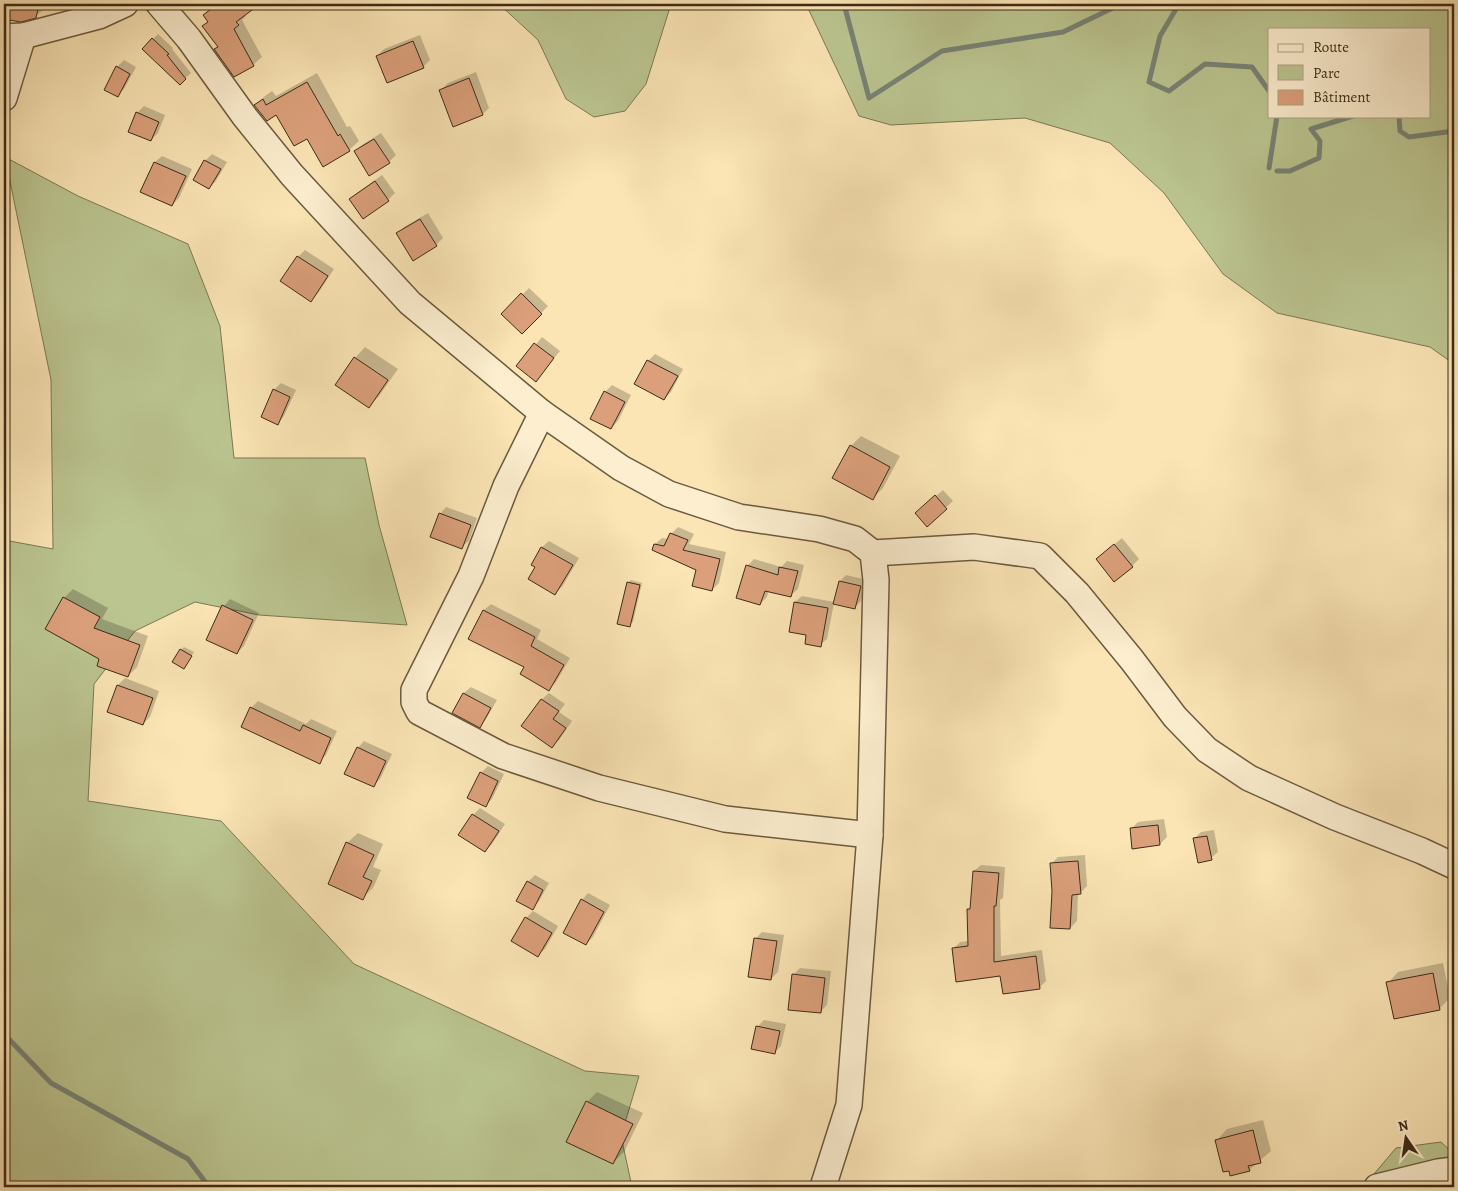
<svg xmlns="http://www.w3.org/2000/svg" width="1458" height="1191" font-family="Alegreya,serif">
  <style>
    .green { fill: #bbc590; stroke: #7c7854; fill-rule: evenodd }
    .shadow { fill: #0003 }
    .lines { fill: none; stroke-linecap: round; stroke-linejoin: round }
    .stream { stroke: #788375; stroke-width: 5 }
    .building { fill: #dba07b; stroke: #3d2b17 }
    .minor-casing { stroke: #6c5a3e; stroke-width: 28 }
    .minor { stroke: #fceecf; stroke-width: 25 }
  </style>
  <rect width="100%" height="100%" fill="#fbe5b5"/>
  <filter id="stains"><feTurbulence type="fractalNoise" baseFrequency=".004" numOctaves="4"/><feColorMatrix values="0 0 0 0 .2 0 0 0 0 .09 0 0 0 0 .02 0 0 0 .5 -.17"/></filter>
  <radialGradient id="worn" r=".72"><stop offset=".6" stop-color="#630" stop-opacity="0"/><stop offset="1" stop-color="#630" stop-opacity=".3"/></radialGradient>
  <g class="green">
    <path d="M499,4H671L646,84L625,111L594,117L566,99L538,40Z"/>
    <path d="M806,4H1454V364L1430,347L1277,313L1223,274L1164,193L1110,143L1025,118L891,125L859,116ZM1269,29H1429V116H1269Z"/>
    <path d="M5,157L78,196L188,244L220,326L234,458H365L379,525L407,625L259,615L195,602L135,631L94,684L88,801L221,821L354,964L585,1071L639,1076L621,1136L632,1187H4V540L53,549L51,380Z"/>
    <path d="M1441,1142L1454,1154V1187H1363L1396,1148Z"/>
  </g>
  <g class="shadow">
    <path d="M4,4H44V9L36,16L18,21L4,17Z"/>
    <path d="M218,4H258L244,14L246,16L242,20L262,57L253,65L215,49L218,46L203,27L209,21L205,15Z"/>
    <path d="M158,34L173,48L172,49L191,73L180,83L143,49Z"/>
    <path d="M420,35L430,60L423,67L377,56L384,49Z"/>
    <path d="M124,60L136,67L124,89L118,95L117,67Z"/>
    <path d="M476,72L489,108L483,114L441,90L448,83Z"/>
    <path d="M317,73L347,127L350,126L359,141L349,150L308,137L277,113L256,105L265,96L272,91L276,96Z"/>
    <path d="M144,106L165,115L158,133L151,140L137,113Z"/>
    <path d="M381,133L396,155L389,162L355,152L362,145Z"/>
    <path d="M212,154L227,162L216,181L209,188L194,180L205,161Z"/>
    <path d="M162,156L192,169L179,198L172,205L142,191L155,162Z"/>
    <path d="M382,175L395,193L388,200L363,217L351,199L357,193Z"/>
    <path d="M428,213L443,238L436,245L398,234L404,227Z"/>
    <path d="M305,250L334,269L318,293L311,300L282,281L298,257Z"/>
    <path d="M529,288L548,306L522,333L503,314Z"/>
    <path d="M542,337L560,351L536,380L518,366Z"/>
    <path d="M365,347L398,369L379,396L369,406L355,358Z"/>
    <path d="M655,354L683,369L671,392L664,398L648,361Z"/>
    <path d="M281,383L296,390L284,416L278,423L274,390Z"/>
    <path d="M612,385L631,395L618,421L611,428L605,392Z"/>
    <path d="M861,436L900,456L883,488L873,498L851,446Z"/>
    <path d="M943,490L953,501L927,525L924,506Z"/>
    <path d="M446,507L477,518L469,541L462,547L440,514Z"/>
    <path d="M678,527L694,534L689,544L726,552L719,583L712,590L697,569L655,544L662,538L669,539L671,534Z"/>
    <path d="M1122,538L1139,559L1132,566L1104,553Z"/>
    <path d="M549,541L579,558L562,587L555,593L537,567L532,564L542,547Z"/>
    <path d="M754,559L781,567L787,561L804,565L798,589L791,595L769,590L767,597L760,604L747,566Z"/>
    <path d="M846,575L867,580L861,601L854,608L834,603L827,639L820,645L808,634L795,602L802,596L834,602L840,581Z"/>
    <path d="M631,580L642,583L633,622L629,625L628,583Z"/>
    <path d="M73,589L108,608L102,619L148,636L137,667L128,676L100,659L64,598Z"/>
    <path d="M230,599L259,613L244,646L237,653L224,606Z"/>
    <path d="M491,604L541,630L537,639L570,658L556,682L549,689L525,666L470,639L484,610Z"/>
    <path d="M184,647L194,652L187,664L181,650Z"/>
    <path d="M125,678L159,691L150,717L143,724L109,711L118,685Z"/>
    <path d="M471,687L497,700L486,719L480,726L454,713L464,693Z"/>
    <path d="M549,693L565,704L559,712L572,721L559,740L552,746L523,726L542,699Z"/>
    <path d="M258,701L306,724L311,719L337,731L326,755L319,762L251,708Z"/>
    <path d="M364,741L392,754L380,779L373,786L358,748Z"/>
    <path d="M488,766L504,774L492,799L486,805L481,773Z"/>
    <path d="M480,808L505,824L492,844L485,851L473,815Z"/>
    <path d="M1164,819L1167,837L1160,844L1131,829L1138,822Z"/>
    <path d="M1214,830L1218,852L1211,858L1194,839L1201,832Z"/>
    <path d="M358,833L383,844L373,867L381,870L373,888L362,898L347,843Z"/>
    <path d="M1085,855L1087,886L1080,893H1078L1077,921L1070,928L1053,891L1051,864L1058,857Z"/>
    <path d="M981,865L1005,867L1003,898L1000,900L1001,956L1042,950L1046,981L1039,988L1002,975L953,949L960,942L969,941V909L971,907L974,871Z"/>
    <path d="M535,875L549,883L539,901L533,908L528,882Z"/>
    <path d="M588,893L610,905L593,937L586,944L582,900Z"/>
    <path d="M533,911L558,926L545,949L538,955L526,918Z"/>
    <path d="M762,932L784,935L778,972L771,979L755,939Z"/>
    <path d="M1443,963L1450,998L1439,1009L1388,983L1398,972Z"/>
    <path d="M800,968L831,971L827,1005L820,1012L793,975Z"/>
    <path d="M764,1020L786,1024L781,1046L775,1052L757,1027Z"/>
    <path d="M597,1092L643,1113L624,1152L613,1163L587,1102Z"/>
    <path d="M1263,1120L1271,1151L1249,1170L1217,1140L1227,1129Z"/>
  </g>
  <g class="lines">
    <g class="stream">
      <path d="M844,4L869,98L942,51L1063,32L1121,4"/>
      <path d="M1179,4L1160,36L1149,82L1169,91L1205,64L1252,67L1269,91"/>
      <path d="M1399,116L1400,131L1409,137L1454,131"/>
      <path d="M1269,168L1277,116"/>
      <path d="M1277,171H1290L1319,158L1320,141L1311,129L1353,116"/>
      <path d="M4,1034L51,1083L188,1159L209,1187"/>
    </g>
  </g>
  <g class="building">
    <path d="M4,4H39L36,18L21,22L9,20V19L4,18Z"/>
    <path d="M218,4H260L236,22L239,25L234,29L254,66L234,77L214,49L218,47L202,26L208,22L203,15Z"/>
    <path d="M152,38L169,54L167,55L186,79L180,85L142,49Z"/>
    <path d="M413,41L424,68L387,83L376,56Z"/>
    <path d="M116,66L130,74L118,97L104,90Z"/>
    <path d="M469,78L483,115L453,127L439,90Z"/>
    <path d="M307,82L338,136L340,134L350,151L323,167L307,139L294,146L276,115L267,121L254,105L263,99L266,105Z"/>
    <path d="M136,112L159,122L151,141L128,132Z"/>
    <path d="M374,139L390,163L369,176L354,151Z"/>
    <path d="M204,160L221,169L209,189L193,180Z"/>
    <path d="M154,162L186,176L172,206L140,192Z"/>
    <path d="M375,181L389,201L363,219L349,199Z"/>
    <path d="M420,219L437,246L413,261L396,233Z"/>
    <path d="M297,256L328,276L311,302L280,281Z"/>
    <path d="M521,293L542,314L522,334L501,314Z"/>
    <path d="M534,343L554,358L536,382L516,366Z"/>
    <path d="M354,357L388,380L369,408L335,385Z"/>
    <path d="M647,360L678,376L664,400L634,384Z"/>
    <path d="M273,389L290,397L278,425L261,417Z"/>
    <path d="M604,391L625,402L611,429L590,419Z"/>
    <path d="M850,445L890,467L873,500L832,478Z"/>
    <path d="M935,495L947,509L927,527L915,513Z"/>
    <path d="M439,513L471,525L462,549L430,537Z"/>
    <path d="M670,533L688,540L683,550L720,559L712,591L692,586L696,570L652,550L654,544L664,546Z"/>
    <path d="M1114,544L1133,567L1114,582L1096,559Z"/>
    <path d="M541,547L573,565L555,595L528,579L535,567L531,565Z"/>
    <path d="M746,565L778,575L779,567L798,571L791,597L765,591L760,605L736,598Z"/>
    <path d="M839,581L861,586L855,609L833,604Z"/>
    <path d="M627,582L640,585L630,627L617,624Z"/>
    <path d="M63,597L100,617L94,628L140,645L128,677L97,666L99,659L45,629Z"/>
    <path d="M794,602L828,608L821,647L805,644L806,635L789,632Z"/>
    <path d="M222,605L253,620L237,654L206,640Z"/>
    <path d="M483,610L535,637L531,646L564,665L549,691L520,674L524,667L468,639Z"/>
    <path d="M180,649L192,656L184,669L172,662Z"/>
    <path d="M117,685L153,698L143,725L107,712Z"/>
    <path d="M463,693L491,708L480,728L452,713Z"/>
    <path d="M541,699L559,711L553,719L566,728L552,748L521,726Z"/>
    <path d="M250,707L300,731L303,725L331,738L320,764L241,727Z"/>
    <path d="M357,747L386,761L374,787L344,774Z"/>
    <path d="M480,772L498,781L486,807L467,798Z"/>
    <path d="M472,814L499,831L485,852L458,835Z"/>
    <path d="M1158,825L1160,845L1132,849L1130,828Z"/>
    <path d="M1207,836L1212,860L1198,863L1193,838Z"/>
    <path d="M346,842L374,855L363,877L372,881L363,900L328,884Z"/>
    <path d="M1078,861L1081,894L1072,895L1070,929L1050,928L1052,891L1050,863Z"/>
    <path d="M973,871L999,873L996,906H994V962L1036,956L1040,989L1003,994L1000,976L956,982L952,948L968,946L967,909H970Z"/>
    <path d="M527,881L543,890L533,910L516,901Z"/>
    <path d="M581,899L604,912L586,945L563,933Z"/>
    <path d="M525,917L552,933L538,957L511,941Z"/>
    <path d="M754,938L777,941L771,980L748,977Z"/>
    <path d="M1433,973L1440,1010L1394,1019L1386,982Z"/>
    <path d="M792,974L825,978L821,1013L788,1010Z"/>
    <path d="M756,1026L780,1031L775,1054L751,1049Z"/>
    <path d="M586,1101L633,1124L613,1164L566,1142Z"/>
    <path d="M1253,1130L1261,1163L1248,1166L1250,1171L1230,1176L1229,1171L1223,1172L1215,1140Z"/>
  </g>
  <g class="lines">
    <defs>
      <g id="minor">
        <path d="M159,4L189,39L245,117L292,175L410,303L542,413L621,468L669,494L739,517L819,529L855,539L873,553L876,580L870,835L849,1105L823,1187"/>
        <path d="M4,37L23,36L99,16L125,4"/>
        <path d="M4,98L23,36"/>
        <path d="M542,413L506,486L471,576L414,690V702L419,712L503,756L599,788L725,819L870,835"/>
        <path d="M873,553L974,547L1040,556L1077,593L1132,660L1175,717L1207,750L1249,778L1335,817L1422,851L1454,866"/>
        <path d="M1377,1187L1438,1172L1454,1170"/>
      </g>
    </defs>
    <use href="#minor" class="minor-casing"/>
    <use href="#minor" class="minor"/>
  </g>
  <rect width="1458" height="1191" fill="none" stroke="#fbe5b5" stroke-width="20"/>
  <rect x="5" y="5" width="1448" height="1181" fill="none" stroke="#3d2b17" stroke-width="2.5"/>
  <rect x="10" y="10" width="1438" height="1171" fill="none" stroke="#3d2b17"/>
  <rect x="1268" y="28" width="162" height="90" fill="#fceecf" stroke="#b0a085"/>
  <rect x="1278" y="44" width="25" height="8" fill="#fceecf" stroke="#b0a085"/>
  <text x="1313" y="52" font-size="15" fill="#3d2b17">Route</text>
  <rect x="1278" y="65" width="25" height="15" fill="#bbc590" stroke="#b0a085"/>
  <text x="1313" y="78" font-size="15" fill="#3d2b17">Parc</text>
  <rect x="1278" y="90" width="25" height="15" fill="#dba07b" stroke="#b0a085"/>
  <text x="1313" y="102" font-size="15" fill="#3d2b17">Bâtiment</text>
  <g transform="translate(1406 1138) rotate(347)" stroke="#fceecf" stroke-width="4" paint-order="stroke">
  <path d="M0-4L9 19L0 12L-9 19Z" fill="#3d2b17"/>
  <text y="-8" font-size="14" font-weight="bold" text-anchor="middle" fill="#3d2b17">N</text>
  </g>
  <rect width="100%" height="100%" filter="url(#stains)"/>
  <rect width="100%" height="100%" fill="url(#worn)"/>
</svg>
